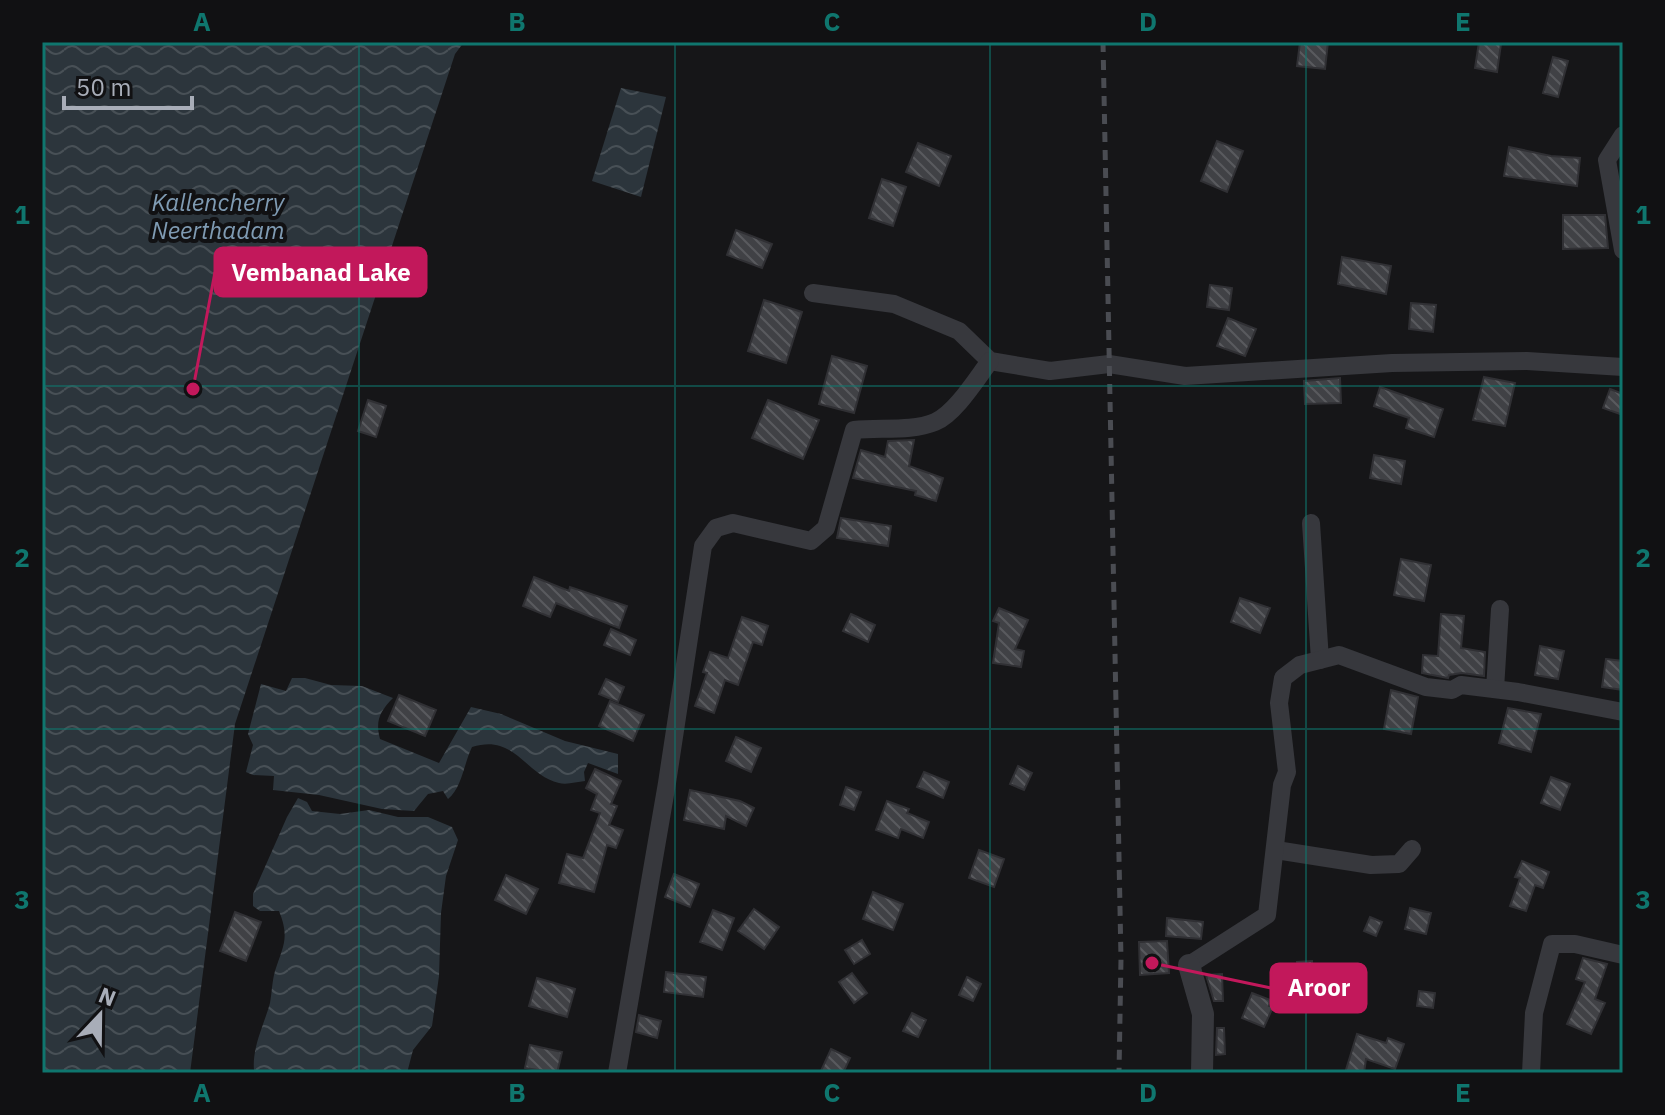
<svg xmlns="http://www.w3.org/2000/svg" width="1665" height="1115" font-family="'IBM Plex Sans',sans-serif">
  <style>
    .water { fill: url(#water-waves) }
    .building { fill: url(#building-back-hatch); stroke: #303034; stroke-width: 2 }
    .lines { fill: none; stroke-linecap: round; stroke-linejoin: round }
    .minor { stroke: #37383d; stroke-width: 18 }
    .tertiary { stroke: #37383d; stroke-width: 22 }
    .rail { stroke: #4a4c52; stroke-width: 5; stroke-dasharray: 10 8; stroke-linecap: butt }
    .grid { fill: none; stroke: #0f766e; stroke-width: 2; stroke-opacity: 0.55 }
    .labels { text-anchor: middle; dominant-baseline: central; stroke-width: 8; stroke-linejoin: round; paint-order: stroke }
    .water-label { font-size: 24px; font-style: italic; fill: #7f9bb3; stroke: #111113 }
    .leader { fill: none; stroke: #c2185b; stroke-width: 3 }
    .callout-dot { fill: #c2185b; stroke: #111113; stroke-width: 3 }
    .callout { fill: #c2185b; stroke: #c2185b; stroke-width: 3 }
    .callout-label { font-size: 24px; text-anchor: middle; font-weight: bold; fill: #fff }
    .neatline { fill: none; stroke: #0f766e; stroke-width: 3 }
    .grid-label { font-size: 26px; text-anchor: middle; font-weight: bold; fill: #0f766e }
  </style>
  <defs>
    <pattern id="water-waves" width="16" height="10" patternUnits="userSpaceOnUse" patternTransform="scale(2)"><rect width="16" height="10" fill="#2c353c"/><path d="M0 5q4-4 8 0t8 0" fill="none" stroke="#485056"/></pattern>
    <pattern id="building-back-hatch" width="6" height="6" patternUnits="userSpaceOnUse" patternTransform="scale(2)"><rect width="6" height="6" fill="#404145"/><path d="M-1 5l2 2M0 0l6 6M5-1l2 2" fill="none" stroke="#595a5e"/></pattern>
  </defs>
  <rect width="100%" height="100%" fill="#161618"/>
  <g class="water">
    <path d="M42,42H464L455,54L235,724L190,1073H42Z"/>
    <path d="M621,88L666,97L641,197L592,181Z"/>
    <path d="M292,678H305L331,685L362,686L393,698C380,711 375,721 380,739L439,763L471,707L501,714L565,741L618,754V774L588,763L584,772L585,781C576,782 567,785 559,783C525,775 515,733 472,747C464,763 462,788 448,799L443,791L428,794L414,811L382,809L319,795L273,790L274,776L253,775L246,772L253,745L248,734L261,684L286,691Z"/>
    <path d="M298,798L307,802L312,811L340,814L369,810L398,817H428L452,827L458,840L446,876L441,913L439,976L432,1026L413,1050L407,1073H261L254,1070C252,1047 264,1025 270,1003C272,992 272,982 275,971C283,946 290,938 279,911H260L253,906V894L287,817Z"/>
  </g>
  <g class="building">
    <path d="M1300,42H1328L1325,69L1297,66Z"/>
    <path d="M1479,42L1501,44L1497,72L1475,68Z"/>
    <path d="M1553,57L1568,61L1558,97L1543,93Z"/>
    <path d="M1217,141L1243,151L1227,192L1201,181Z"/>
    <path d="M918,143L951,156L939,186L906,172Z"/>
    <path d="M1509,147L1551,156L1580,158L1577,186L1504,176Z"/>
    <path d="M882,179L906,187L893,226L869,218Z"/>
    <path d="M1563,215H1605L1608,248L1563,249Z"/>
    <path d="M736,230L772,244L762,268L727,255Z"/>
    <path d="M1342,257L1391,266L1386,294L1338,284Z"/>
    <path d="M1210,285L1232,288L1229,310L1207,307Z"/>
    <path d="M764,300L802,312L786,363L748,351Z"/>
    <path d="M1411,303L1436,305L1433,332L1409,329Z"/>
    <path d="M1228,318L1256,329L1245,356L1217,346Z"/>
    <path d="M832,356L867,366L854,413L819,404Z"/>
    <path d="M1484,377L1515,383L1505,426L1473,420Z"/>
    <path d="M1340,378L1341,403L1305,404L1304,381Z"/>
    <path d="M1380,387L1443,409L1434,437L1406,428L1409,418L1374,406Z"/>
    <path d="M1610,389L1623,394V415L1603,408Z"/>
    <path d="M368,400L386,406L376,437L358,431Z"/>
    <path d="M768,400L819,420L803,459L752,438Z"/>
    <path d="M914,440L909,466L943,478L936,501L915,495L916,491L853,478L861,450L885,457L888,441Z"/>
    <path d="M1374,455L1405,461L1401,484L1370,478Z"/>
    <path d="M841,518L891,526L888,546L837,538Z"/>
    <path d="M1401,559L1431,565L1424,601L1394,595Z"/>
    <path d="M534,577L569,591L570,587L627,606L619,628L556,603L550,617L523,606Z"/>
    <path d="M1240,598L1270,608L1260,633L1231,622Z"/>
    <path d="M999,608L1028,620L1015,649L1024,651L1021,667L993,663L999,623L993,621Z"/>
    <path d="M851,614L875,625L868,642L843,631Z"/>
    <path d="M1441,614L1464,616L1461,648L1485,652L1484,676L1462,673L1449,675L1448,678L1422,673L1423,655L1438,656Z"/>
    <path d="M742,617L768,626L762,645L753,642L738,685L725,680L714,713L695,706L707,673L703,672L710,652L728,658Z"/>
    <path d="M611,629L636,640L630,655L604,645Z"/>
    <path d="M1540,646L1564,651L1558,679L1535,675Z"/>
    <path d="M1606,659L1623,661V690L1602,687Z"/>
    <path d="M606,679L624,687L618,702L599,694Z"/>
    <path d="M1391,690L1418,697L1411,734L1384,729Z"/>
    <path d="M399,695L436,710L425,736L388,721Z"/>
    <path d="M610,701L644,715L633,741L599,726Z"/>
    <path d="M1508,708L1541,714L1531,752L1499,743Z"/>
    <path d="M736,737L761,748L751,772L726,761Z"/>
    <path d="M1018,766L1032,773L1024,790L1010,784Z"/>
    <path d="M595,769L621,781L611,804L617,806L609,825L623,830L616,848L607,845L594,892L559,883L567,854L583,858L600,813L591,810L597,794L586,788Z"/>
    <path d="M924,772L949,782L943,798L917,787Z"/>
    <path d="M1551,777L1570,784L1560,810L1541,803Z"/>
    <path d="M846,787L861,792L854,810L840,805Z"/>
    <path d="M690,790L740,801L754,808L746,826L726,816L724,829L684,820Z"/>
    <path d="M887,801L909,809L907,813L929,822L923,838L901,829L898,838L876,830Z"/>
    <path d="M979,850L1004,859L994,887L969,878Z"/>
    <path d="M1522,861L1549,872L1543,888L1535,885L1526,911L1510,906L1520,878L1515,877Z"/>
    <path d="M674,874L699,884L690,907L665,897Z"/>
    <path d="M506,875L538,889L526,914L495,900Z"/>
    <path d="M873,892L903,904L893,930L863,919Z"/>
    <path d="M1410,908L1431,913L1426,934L1405,929Z"/>
    <path d="M754,909L779,927L764,949L738,931Z"/>
    <path d="M713,910L734,918L722,950L700,942Z"/>
    <path d="M235,912L261,922L246,961L220,951Z"/>
    <path d="M1370,917L1382,922L1376,936L1364,931Z"/>
    <path d="M1167,918L1203,922L1201,939L1166,936Z"/>
    <path d="M862,940L870,954L854,964L845,950Z"/>
    <path d="M1167,941L1169,973L1140,975L1139,942Z"/>
    <path d="M1583,958L1607,964L1595,999L1605,1003L1591,1034L1567,1024L1585,982L1576,979Z"/>
    <path d="M1312,961L1313,977L1298,978L1297,962Z"/>
    <path d="M666,972L706,977L703,997L664,992Z"/>
    <path d="M852,973L867,993L854,1003L839,982Z"/>
    <path d="M1222,974L1223,1001H1214L1206,975Z"/>
    <path d="M967,977L981,984L973,1001L959,995Z"/>
    <path d="M537,978L575,989L567,1017L529,1006Z"/>
    <path d="M1419,991L1435,993L1433,1008L1417,1006Z"/>
    <path d="M1252,993L1270,1000L1269,1006L1273,1007L1264,1027L1242,1018Z"/>
    <path d="M912,1013L926,1020L918,1037L903,1031Z"/>
    <path d="M639,1015L661,1021L657,1038L636,1032Z"/>
    <path d="M1217,1028H1224L1225,1054L1216,1055Z"/>
    <path d="M1357,1034L1386,1043L1388,1038L1404,1044L1395,1069L1366,1059L1364,1073H1345Z"/>
    <path d="M530,1045L562,1052L557,1073L525,1068Z"/>
    <path d="M831,1049L850,1058L843,1073H820Z"/>
  </g>
  <g class="lines">
    <g class="minor">
      <path d="M1623,135L1607,160L1623,250"/>
      <path d="M813,293L894,304L959,331L990,361L1050,371L1109,364L1185,376L1392,363L1527,361L1623,367"/>
      <path d="M1311,523L1320,660"/>
      <path d="M1495,689L1500,609"/>
      <path d="M1276,850L1371,865L1399,864L1412,849"/>
      <path d="M1189,965L1267,915L1282,785L1287,772L1279,703L1283,678L1300,665L1339,655L1426,687L1452,690L1461,685L1518,692L1623,712"/>
      <path d="M617,1073L667,783L703,546L716,528L733,523L811,541L826,528L854,430C880,427 911,432 935,422C955,414 977,378 990,361"/>
      <path d="M1531,1073L1534,1013L1552,944H1575L1623,955"/>
    </g>
    <path class="tertiary" d="M1189,965L1203,1014L1202,1073"/>
    <path class="rail" d="M1103,42L1121,959L1119,1073"/>
  </g>
  <path class="grid" d="M359,42V1073M675,42V1073M990,42V1073M1306,42V1073M42,386H1623M42,729H1623"/>
  <g class="labels">
    <g class="water-label">
      <text x="218" y="202">Kallencherry<tspan x="218" dy="28">Neerthadam</tspan></text>
    </g>
  </g>
  <path class="leader" d="M193 389L215 272M1152 963L1271 988"/>
  <g class="callout-dot">
    <circle cx="193" cy="389" r="8"/>
    <circle cx="1152" cy="963" r="8"/>
  </g>
  <g class="callout">
    <rect x="215" y="248" width="211" height="48" rx="8"/>
    <rect x="1271" y="964" width="95" height="48" rx="8"/>
  </g>
  <g class="callout-label">
    <text x="321" y="281">Vembanad Lake</text>
    <text x="1319" y="996">Aroor</text>
  </g>
  <rect width="1665" height="1115" fill="none" stroke="#111113" stroke-width="88"/>
  <g transform="translate(100 1015) rotate(22)" stroke="#111113" stroke-width="6" paint-order="stroke">
  <path d="M0-6L14 30L0 20L-14 30Z" fill="#a8adb8"/>
  <text y="-12" font-size="22" font-weight="bold" text-anchor="middle" fill="#a8adb8">N</text>
  </g>
  <path d="M64 96v12h128v-12" fill="none" stroke="#a8adb8" stroke-width="4"/>
  <text x="76" y="96" font-size="24" fill="#a8adb8" stroke="#111113" stroke-width="6" paint-order="stroke">50 m</text>
  <rect x="44" y="44" width="1577" height="1027" class="neatline"/>
  <g class="grid-label">
    <text x="202" y="31">A</text>
    <text x="517" y="31">B</text>
    <text x="832" y="31">C</text>
    <text x="1148" y="31">D</text>
    <text x="1463" y="31">E</text>
    <text x="22" y="224">1</text>
    <text x="1643" y="224">1</text>
    <text x="22" y="567">2</text>
    <text x="1643" y="567">2</text>
    <text x="22" y="909">3</text>
    <text x="1643" y="909">3</text>
    <text x="202" y="1102">A</text>
    <text x="517" y="1102">B</text>
    <text x="832" y="1102">C</text>
    <text x="1148" y="1102">D</text>
    <text x="1463" y="1102">E</text>
  </g>
</svg>
